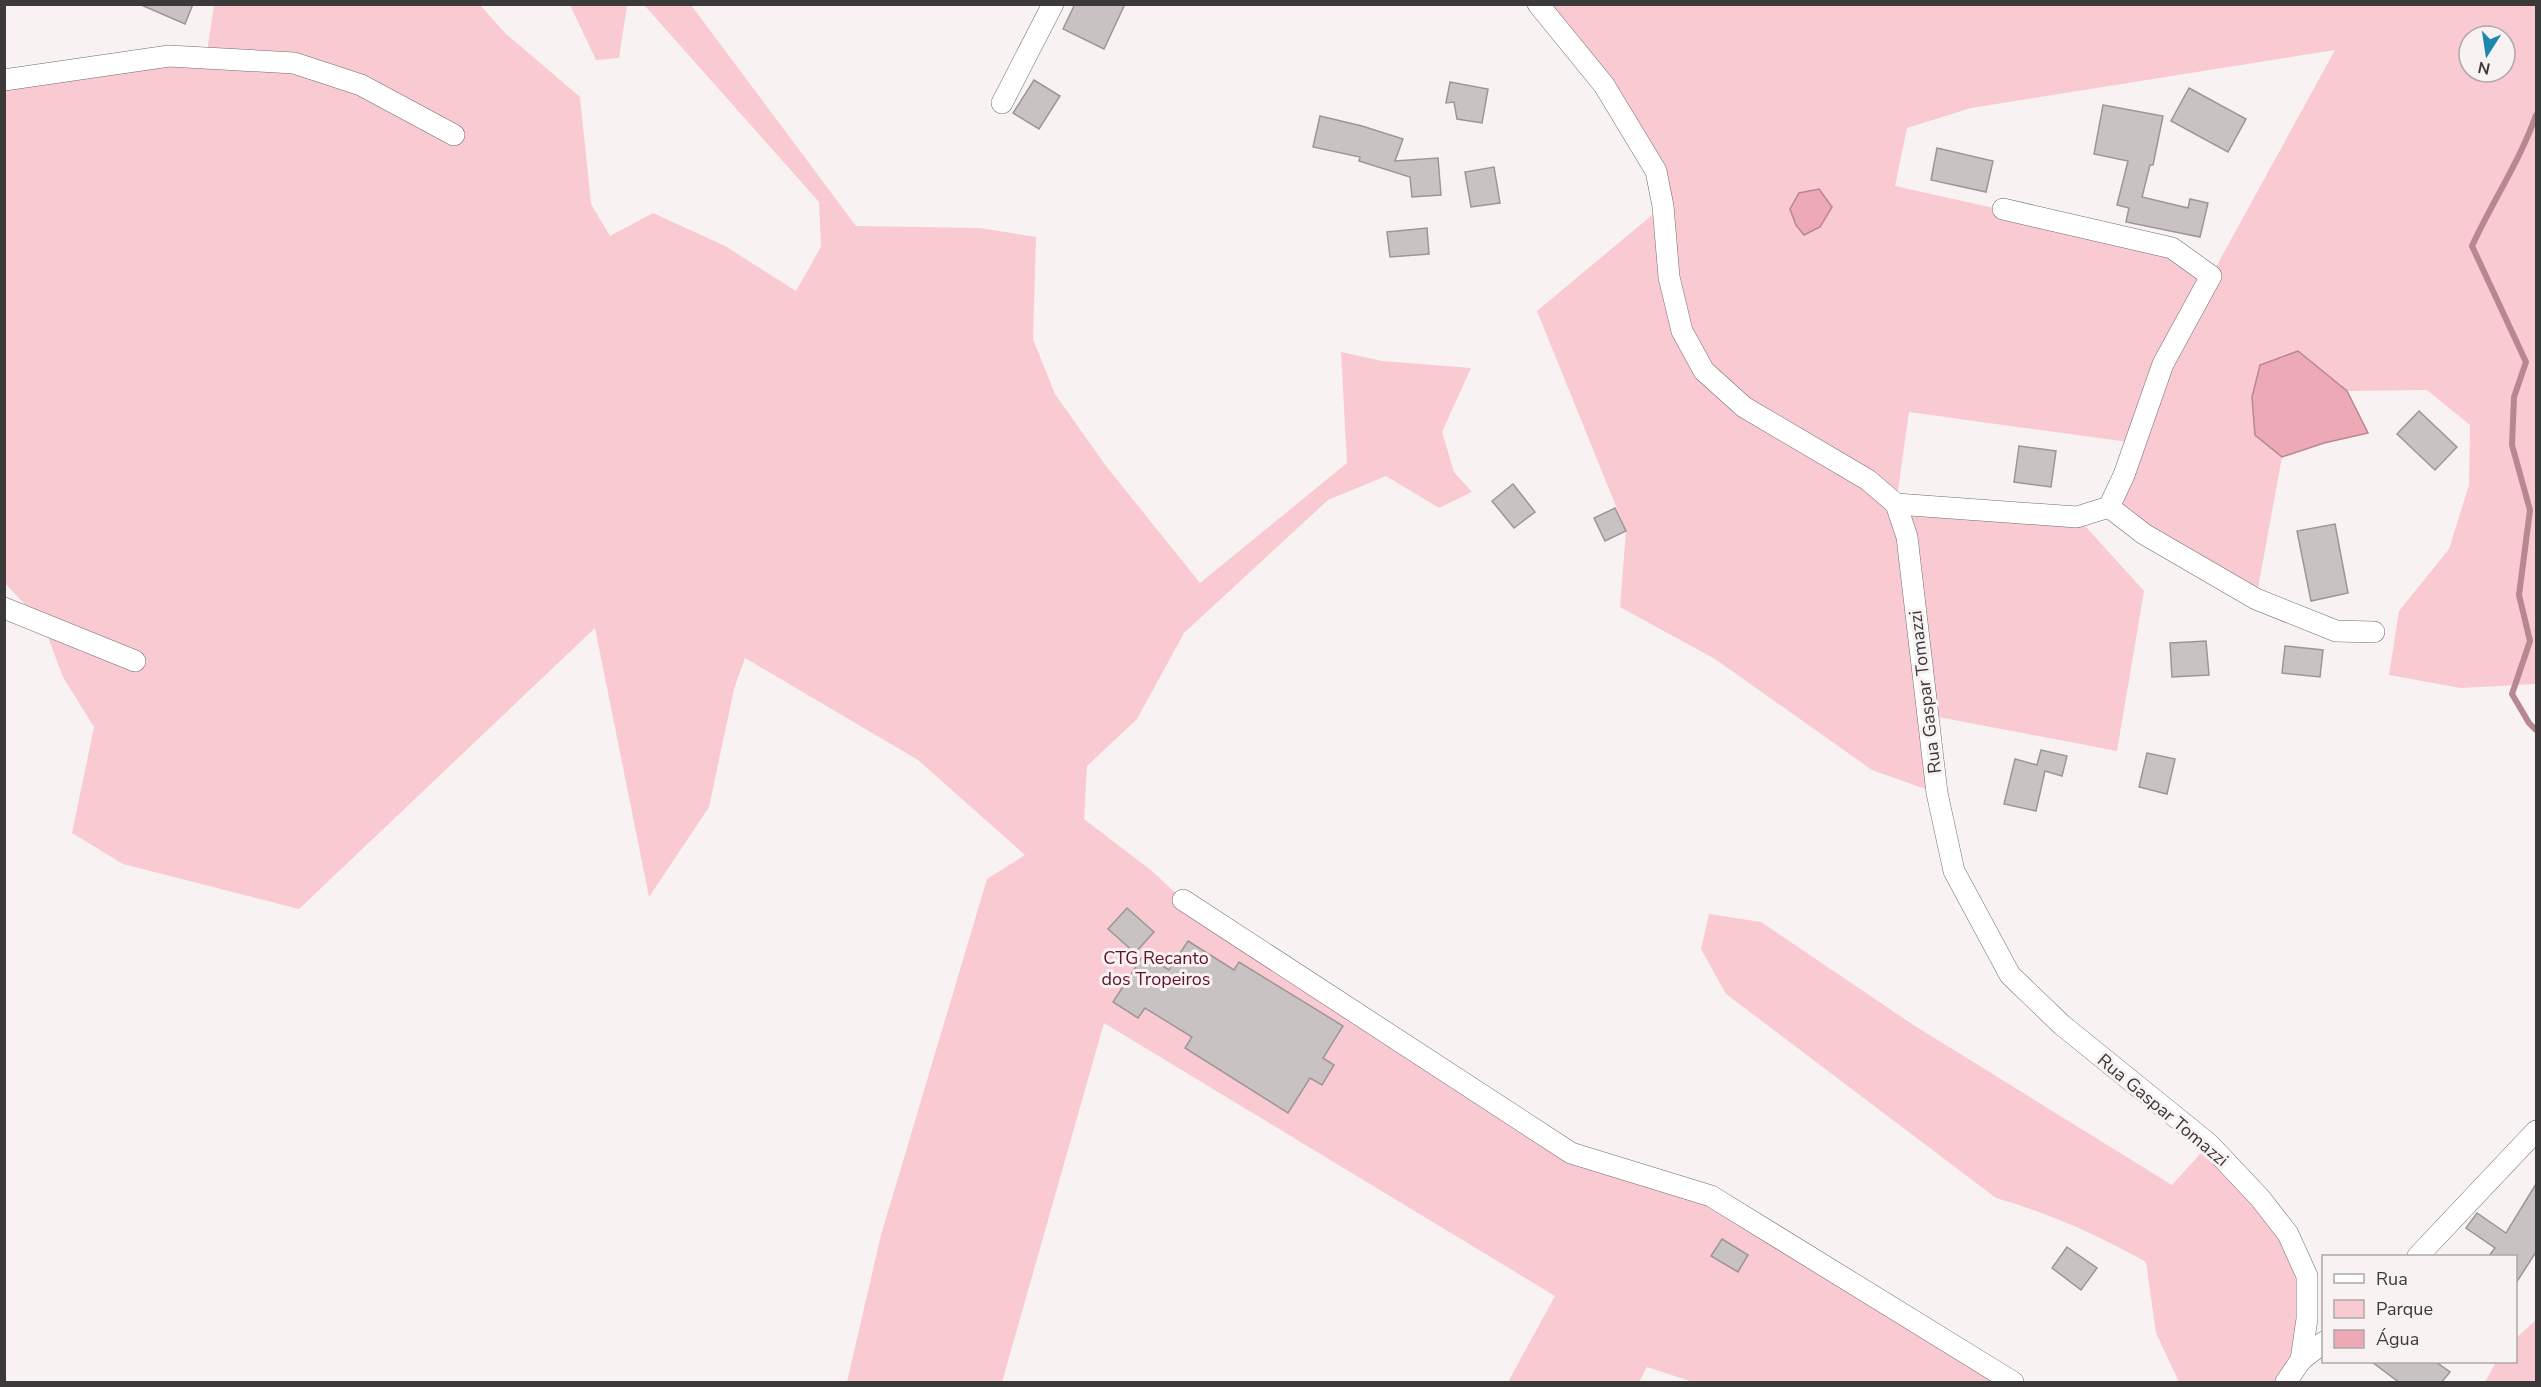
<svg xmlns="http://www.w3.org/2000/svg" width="2541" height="1387" font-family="'Nunito Sans',sans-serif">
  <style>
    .green { fill: #f9cad2; fill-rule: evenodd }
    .water { fill: #eea9b7; stroke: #b88791; stroke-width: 1.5 }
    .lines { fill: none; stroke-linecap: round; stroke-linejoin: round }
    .stream { stroke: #b88791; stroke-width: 6 }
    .building { fill: #c9c2c3; stroke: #9d9698; stroke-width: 1.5 }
    .minor-casing { stroke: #726c6d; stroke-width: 22 }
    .minor { stroke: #fff; stroke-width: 21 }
    .labels { text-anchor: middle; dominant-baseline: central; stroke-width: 6; stroke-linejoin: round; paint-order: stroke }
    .street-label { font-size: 18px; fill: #3b3939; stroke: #f9f2f3 }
    .park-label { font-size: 18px; fill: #62122c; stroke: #f9f2f3 }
  </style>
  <rect width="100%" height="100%" fill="#f9f2f3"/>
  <g class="green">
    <path d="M214,5H480L505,33L580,97L591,204L610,236L653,213L725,246L796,291L821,247L819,202L645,6H627L619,58L596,60L570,5H691L856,226L980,228L1036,237L1033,339L1055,394L1106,466L1200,583L1347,463L1341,352L1382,361L1471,368L1442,432L1454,472L1472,492L1439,508L1386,476L1328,500L1184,633L1137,719L1087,766L1084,819L1152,871L1183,900L1571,1153L1711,1196L2013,1382H1693L1647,1367L1639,1382H1508L1555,1296L1104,1023L1002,1382H847L881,1235L987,879L1025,855L918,760L745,658L734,689L709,807L649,897L595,628L299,909L123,864L72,833L94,727L63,677L43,624L5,583L4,80L206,58Z"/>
    <path d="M1538,5H2536V684L2461,688L2389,675L2399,611L2449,549L2469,485L2470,425L2427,390L2347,391L2297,351L2255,435L2282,457L2256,599L2109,507L2135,443L1909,412L1896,504L2077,517L2144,591L2117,751L1928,715L1937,793L1872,770L1715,659L1620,607L1626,531L1537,311L1663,206L1656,171ZM2469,36H2505V72H2469ZM2335,50L2211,276L2172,248L1895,186L1907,128L1971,108Z"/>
    <path d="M1709,914L1761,922L1915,1026L2172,1185L2209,1144L2307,1276L2286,1382H2179L2156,1333L2146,1262C2098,1235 2049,1213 1996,1198L1726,994L1701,949Z"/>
    <path d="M2536,1320V1382H2485L2496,1362H2516V1338Z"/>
  </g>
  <g class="water">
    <path d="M1819,189L1832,207L1820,227L1804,235L1796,225L1790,209L1799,193Z"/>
    <path d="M2298,351L2347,391L2368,433L2324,443L2282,457L2255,435L2252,397L2260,365Z"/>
  </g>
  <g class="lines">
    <path class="stream" d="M2536,115C2520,161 2492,202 2472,246L2526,362L2514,397L2512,445L2530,510L2519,595L2530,641L2512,694L2529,723L2536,730"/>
  </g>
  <g class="building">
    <path d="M139,4H193L185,24Z"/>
    <path d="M1075,4H1125L1104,49L1063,29Z"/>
    <path d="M1034,80L1060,96L1039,129L1013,113Z"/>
    <path d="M1450,82L1488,89L1482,123L1457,119L1454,102L1446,103Z"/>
    <path d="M2189,88L2246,119L2228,152L2171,121Z"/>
    <path d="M2103,105L2163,116L2153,165H2150L2142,197L2188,208L2190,199L2208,203L2200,237L2126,222L2129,208L2117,205L2128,161L2094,154Z"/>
    <path d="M1320,116L1362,126L1403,139L1395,161L1438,158L1441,195L1412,197L1410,177L1359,161L1360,157L1313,147Z"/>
    <path d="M1937,148L1993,161L1986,192L1931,180Z"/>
    <path d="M1494,167L1500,203L1471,207L1465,172Z"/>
    <path d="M1427,228L1429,254L1390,257L1387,232Z"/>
    <path d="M2419,411L2457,447L2435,470L2397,434Z"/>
    <path d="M2019,446L2056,451L2051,487L2014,482Z"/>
    <path d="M1513,484L1535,512L1514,528L1492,501Z"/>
    <path d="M1615,508L1626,531L1605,541L1594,518Z"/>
    <path d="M2335,524L2348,593L2311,601L2297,531Z"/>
    <path d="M2206,641L2209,675L2172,677L2170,643Z"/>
    <path d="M2285,646L2323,650L2320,677L2282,673Z"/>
    <path d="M2041,750L2067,756L2062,776L2045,771L2036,811L2004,804L2015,759L2037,765Z"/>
    <path d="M2147,753L2175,759L2167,794L2139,787Z"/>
    <path d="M1127,908L1154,932L1135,953L1108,929Z"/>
    <path d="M1188,941L1234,970L1239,962L1343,1026L1323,1058L1334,1065L1322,1085L1310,1078L1288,1113L1185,1048L1192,1037L1145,1008L1138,1018L1113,1002L1144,954L1169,970Z"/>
    <path d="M2536,1184V1252L2516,1283V1257H2488L2495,1248L2466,1228L2477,1213L2506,1233Z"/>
    <path d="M1722,1239L1748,1255L1738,1272L1711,1256Z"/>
    <path d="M2067,1247L2097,1268L2081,1290L2052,1268Z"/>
    <path d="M2372,1362H2436L2450,1372L2441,1383H2400Z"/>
  </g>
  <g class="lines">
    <defs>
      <g id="minor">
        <path d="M1538,4L1604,85L1656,171L1663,206L1669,277L1682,331L1704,371L1744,407L1868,480L1896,504L1907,537L1937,793L1954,871L2010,975L2062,1025L2209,1144L2260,1198L2288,1234L2307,1276V1319L2301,1360L2286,1382"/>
        <path d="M4,80L169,56L294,63L361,85L454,135"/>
        <path d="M1002,103L1053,4"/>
        <path d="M1896,504L2077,517L2109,507L2124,475L2163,364L2211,276L2172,248L2003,209"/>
        <path d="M2109,507L2144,534L2256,599L2336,631L2374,632"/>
        <path d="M4,608L135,661"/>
        <path d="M1183,900L1571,1153L1711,1196L2013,1382"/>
        <path d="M2418,1256L2536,1131"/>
        <path d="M2301,1360L2324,1342"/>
      </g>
    </defs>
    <use href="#minor" class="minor-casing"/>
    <use href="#minor" class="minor"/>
  </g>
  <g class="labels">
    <g class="street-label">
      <text transform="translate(1925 692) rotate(-97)">Rua Gaspar Tomazzi</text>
      <text transform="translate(2163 1110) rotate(40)">Rua Gaspar Tomazzi</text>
    </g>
    <g class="park-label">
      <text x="1156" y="958">CTG Recanto<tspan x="1156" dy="21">dos Tropeiros</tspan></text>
    </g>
  </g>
  <rect width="2541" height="1387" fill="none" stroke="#3b3939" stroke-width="12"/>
  <rect x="2322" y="1255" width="195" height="108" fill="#f9f2f3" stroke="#ada8a9" stroke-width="1.5"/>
  <rect x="2334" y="1274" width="30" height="9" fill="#ffffff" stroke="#ada8a9" stroke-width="1.5"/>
  <text x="2376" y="1285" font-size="18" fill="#3b3939">Rua</text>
  <rect x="2334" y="1300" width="30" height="18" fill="#f9cad2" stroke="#ada8a9" stroke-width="1.5"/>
  <text x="2376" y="1315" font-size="18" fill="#3b3939">Parque</text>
  <rect x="2334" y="1330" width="30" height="18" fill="#eea9b7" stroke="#ada8a9" stroke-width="1.5"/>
  <text x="2376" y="1345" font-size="18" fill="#3b3939">Água</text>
  <g transform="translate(2487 54) rotate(192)"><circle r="28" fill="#f9f2f3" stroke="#ada8a9" stroke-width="1.5"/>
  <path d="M0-4.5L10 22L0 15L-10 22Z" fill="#1e87af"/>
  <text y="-9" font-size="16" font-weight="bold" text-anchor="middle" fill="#3b3939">N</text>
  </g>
</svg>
